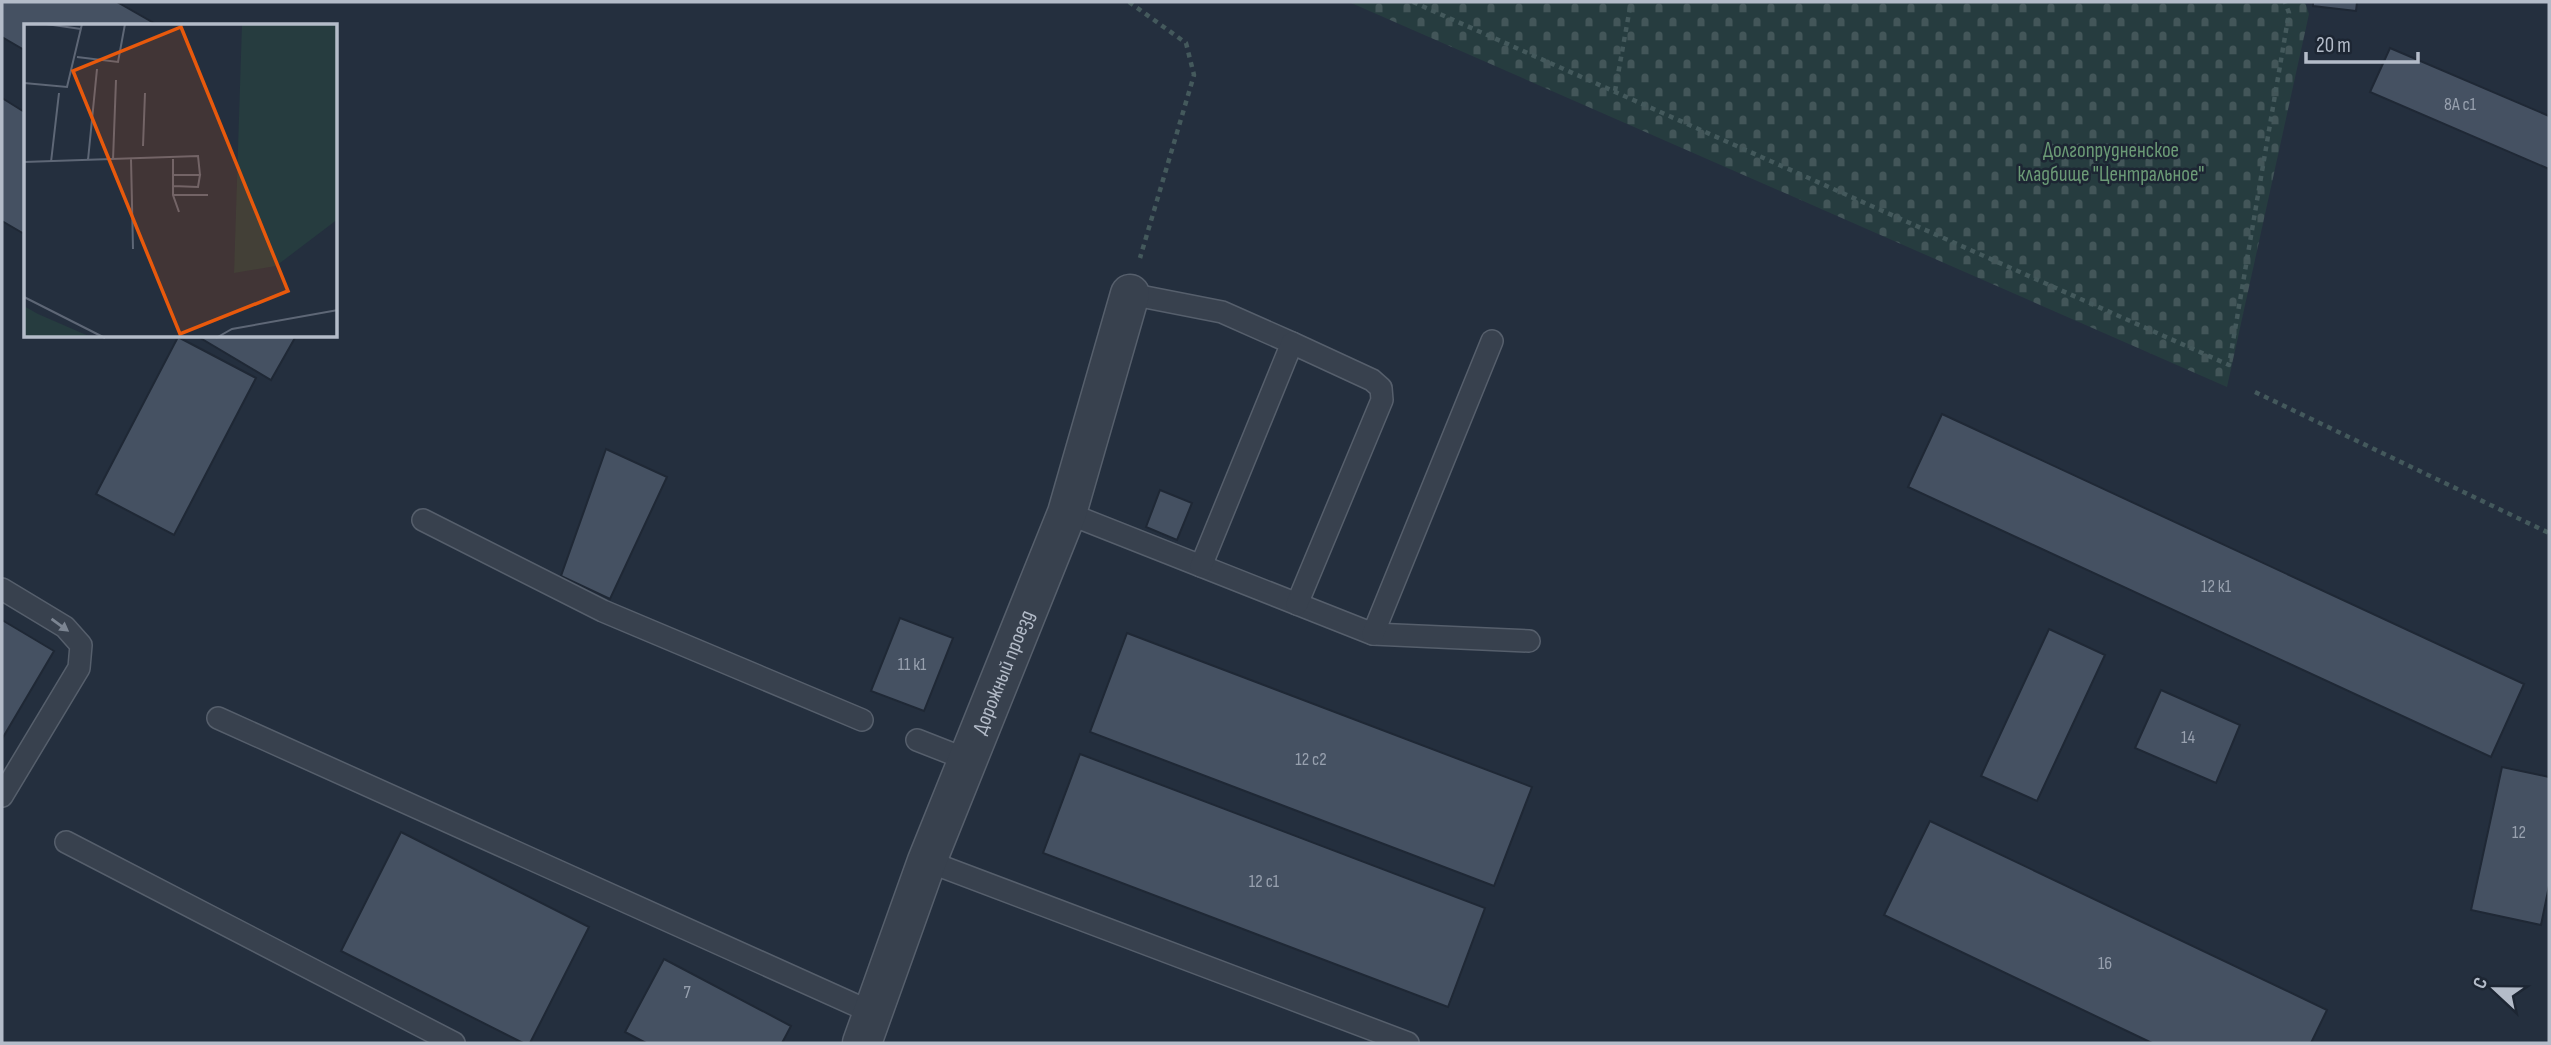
<svg xmlns="http://www.w3.org/2000/svg" width="2551" height="1045" font-family="'Sofia Sans Condensed',sans-serif">
  <style>
    .cemetery { fill: url(#cemetery-stones) }
    .building { fill: #455162; stroke: #1f2835; stroke-width: 2 }
    .lines { fill: none; stroke-linecap: round; stroke-linejoin: round }
    .lane-casing { stroke: #565f6c; stroke-width: 24 }
    .street-casing { stroke: #565f6c; stroke-width: 41 }
    .path { stroke: #44595c; stroke-width: 4.5; stroke-dasharray: 5 5; stroke-linecap: butt }
    .lane { stroke: #38414e; stroke-width: 21 }
    .street { stroke: #38414e; stroke-width: 38 }
    .oneway { fill: #7c8592 }
    .labels { text-anchor: middle; dominant-baseline: central; stroke-width: 5; stroke-linejoin: round; paint-order: stroke }
    .number-label { font-size: 18px; fill: #98a1af }
    .park-label { font-size: 21px; fill: #6b9a76; stroke: #1d2633 }
    .street-label { font-size: 21px; fill: #b4bcc9; stroke: #1d2633 }
    .inset-road { fill: none; stroke: #5e6776; stroke-width: 2 }
    .view { fill: #e8590c; fill-opacity: 0.15; stroke: #e8590c; stroke-width: 3.5 }
    .inset-edge { fill: none; stroke: #b4bcc9; stroke-width: 3.5 }
  </style>
  <defs>
    <pattern id="cemetery-stones" width="16" height="16" patternUnits="userSpaceOnUse" patternTransform="scale(1.75)"><rect width="16" height="16" fill="#263c3f"/><path d="M2 7V4a2 2 0 0 1 4 0v3zM10 15v-3a2 2 0 0 1 4 0v3z" fill="#435659"/></pattern>
  </defs>
  <rect width="100%" height="100%" fill="#242f3e"/>
  <path class="cemetery" d="M1349,2H2305L2309,14L2227,387Z"/>
  <g class="building">
    <path d="M2,2H117L159,26H26V51L2,37Z"/>
    <path d="M2313,2H2357L2356,11L2313,6Z"/>
    <path d="M2390,48L2549,116V169L2370,92Z"/>
    <path d="M2,98L26,113V235L2,221Z"/>
    <path d="M197,336H296L271,380Z"/>
    <path d="M178,337L256,378L174,535L96,494Z"/>
    <path d="M1942,414L2524,684L2491,757L1908,487Z"/>
    <path d="M606,449L667,477L610,599L561,576Z"/>
    <path d="M1160,490L1192,503L1177,540L1146,527Z"/>
    <path d="M900,618L953,638L924,711L871,691Z"/>
    <path d="M2,620L54,651L2,739Z"/>
    <path d="M2049,629L2105,655L2037,801L1981,776Z"/>
    <path d="M1127,633L1532,787L1494,886L1090,732Z"/>
    <path d="M2161,690L2240,725L2216,783L2135,748Z"/>
    <path d="M1080,754L1485,908L1448,1007L1043,853Z"/>
    <path d="M2502,767L2549,777V886L2541,925L2471,910Z"/>
    <path d="M1930,821L2327,1010L2311,1043H2152L1884,915Z"/>
    <path d="M401,832L589,927L530,1043H523L341,951Z"/>
    <path d="M664,959L791,1026L782,1043H646L625,1032Z"/>
  </g>
  <g class="lines">
    <defs>
      <g id="lane">
        <path d="M1130,294L1222,312L1292,343"/>
        <path d="M1067,513L1373,634L1529,641"/>
        <path d="M423,520L603,611L862,720"/>
        <path d="M1201,566L1292,343L1372,380L1381,388L1382,400L1297,604"/>
        <path d="M2,589L65,627L81,645L79,668L2,796"/>
        <path d="M1373,634L1492,341"/>
        <path d="M218,718L873,1013"/>
        <path d="M917,740L968,760"/>
        <path d="M66,842L454,1043"/>
        <path d="M927,861L1408,1043"/>
      </g>
      <g id="street">
        <path id="s1" d="M862,1043L927,861L1067,513L1130,294"/>
      </g>
    </defs>
    <use href="#lane" class="lane-casing"/>
    <use href="#street" class="street-casing"/>
    <g class="path">
      <path d="M1129,2L1186,43L1194,75L1140,258"/>
      <path d="M1413,2L2229,365L2289,13L2285,2"/>
      <path d="M1615,91L1631,2"/>
      <path d="M2255,392L2549,533"/>
    </g>
    <use href="#lane" class="lane"/>
    <use href="#street" class="street"/>
  </g>
  <defs><path id="oneway-solid" d="M-6-.8H1V-3.2L6.5 0L1 3.2V.8H-6Z" transform="scale(1.75)"/></defs>
  <use class="oneway" href="#oneway-solid" transform="translate(60 625) rotate(36)"/>
  <g class="labels">
    <g class="number-label">
      <text x="2460" y="104">8А с1</text>
      <text x="2216" y="586">12 к1</text>
      <text x="912" y="664">11 к1</text>
      <text x="2188" y="737">14</text>
      <text x="1311" y="759">12 с2</text>
      <text x="2519" y="832">12</text>
      <text x="1264" y="881">12 с1</text>
      <text x="2105" y="963">16</text>
      <text x="687" y="992">7</text>
    </g>
    <g class="park-label">
      <text x="2111" y="150">Долгопрудненское<tspan x="2111" dy="24">кладбище "Центральное"</tspan></text>
    </g>
    <g class="street-label">
      <text stroke="none"><textPath href="#s1" startOffset="397">Дорожный проезд</textPath></text>
    </g>
  </g>
  <g transform="translate(24 24)">
    <rect width="313" height="313" fill="#242f3e"/>
    <path d="M218,0H313L314,195L252,242L210,249ZM0,282L14,290L67,313H0Z" fill="#263c3f"/>
    <path class="inset-road" d="M22,0L57,5M53,33L94,38L101,0M0,59L43,63L58,0M119,122L121,69M107,135L109,225M149,135V171L155,188M64,136L73,45M89,136L92,56M0,138L174,132L176,151M27,138L35,69M149,151H176L174,163L149,162M149,171H184M0,273L81,314M192,314L208,305L314,286"/>
    <path class="view" d="M157,3L264,267L156,310L49,47Z"/>
    <rect width="313" height="313" class="inset-edge"/>
  </g>
  <rect width="2551" height="1045" fill="none" stroke="#b4bcc9" stroke-width="7"/>
  <g transform="translate(2495 989) rotate(292)" stroke="#1d2633" stroke-width="5" paint-order="stroke">
  <path d="M0-5L12 26L0 18L-12 26Z" fill="#b4bcc9"/>
  <text y="-10" font-size="19" font-weight="bold" text-anchor="middle" fill="#b4bcc9">С</text>
  </g>
  <path d="M2306 52v10h112v-10" fill="none" stroke="#b4bcc9" stroke-width="3.5"/>
  <text x="2316" y="52" font-size="21" fill="#b4bcc9" stroke="#1d2633" stroke-width="5" paint-order="stroke">20 m</text>
</svg>
